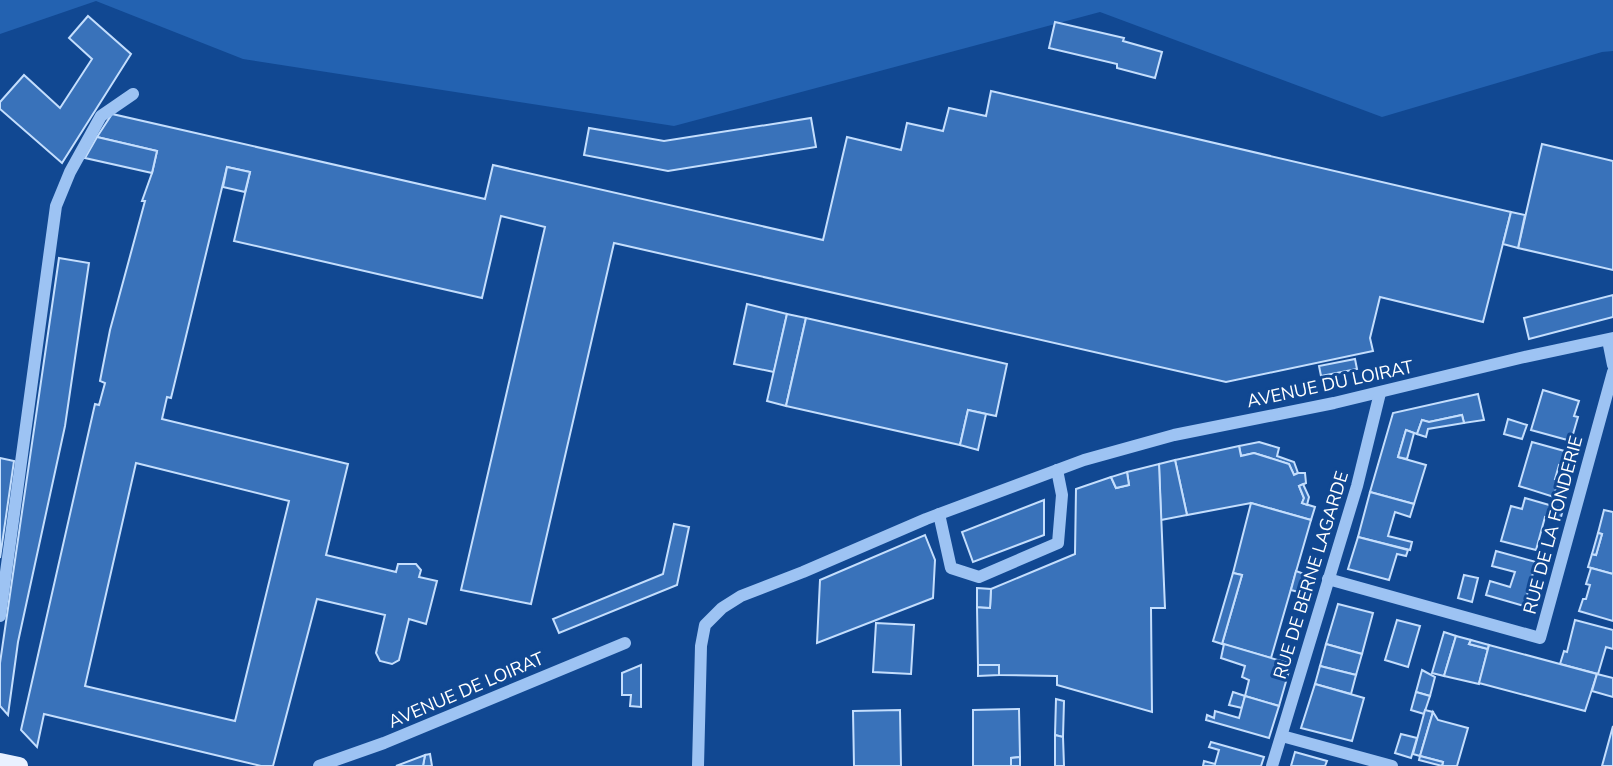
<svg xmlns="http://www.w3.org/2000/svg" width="1613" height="766" font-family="'Nunito Sans',sans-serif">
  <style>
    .green { fill: #2362b1 }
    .building { fill: #3972ba; stroke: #c4defd; stroke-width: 2; fill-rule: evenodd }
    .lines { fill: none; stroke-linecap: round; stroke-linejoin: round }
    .minor { stroke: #9dc3f3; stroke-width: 12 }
    .major { stroke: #e9f1ff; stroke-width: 18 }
    .labels { text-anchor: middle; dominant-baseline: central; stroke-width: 6; stroke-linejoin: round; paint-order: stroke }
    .street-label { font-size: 18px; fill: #fff; stroke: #114892 }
  </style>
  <rect width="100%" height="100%" fill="#114892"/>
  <path class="green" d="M0,0H1613V51L1602,52L1382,117L1100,12L674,126L243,59L96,1L0,34Z"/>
  <g class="building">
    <path d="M88,16L131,54L62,163L0,109V102L24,75L60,108L92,59L69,38Z"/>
    <path d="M1055,22L1124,38L1123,41L1162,52L1155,78L1117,68V64L1049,48Z"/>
    <path d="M991,91L1511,212L1483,322L1380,297L1370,338L1373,351L1226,382L614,243L531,604L461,590L545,227L501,216L482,298L234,241L250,172L227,167L171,398L167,397L162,419L348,464L326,555L396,572L398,564H416L421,570L419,577L437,581L426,624L409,619L399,660L392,664L380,661L376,653L385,615L317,599L273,766H261L44,714L37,747L21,730L95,404L99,405L105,383L100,381L110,330L145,201H142L152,173L157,151L97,137L112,114L485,199L493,165L823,240L847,137L901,150L907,123L943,131L949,108L986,116ZM136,463L289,501L235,721L85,686Z"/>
    <path d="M811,118L816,147L668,171L584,155L589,128L664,141Z"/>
    <path d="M97,137L157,151L152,173L85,158Z"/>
    <path d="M1542,144L1613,161V270L1518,248Z"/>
    <path d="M227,167L250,172L245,192L223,187Z"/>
    <path d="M1511,212L1525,215L1518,248L1503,244Z"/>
    <path d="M59,258L89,263L65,426L18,642L8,715L0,706V663Z"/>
    <path d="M1613,295V317L1529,339L1524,318Z"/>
    <path d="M747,304L787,314L774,372L734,364Z"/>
    <path d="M787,314L806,318L786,406L767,401Z"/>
    <path d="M806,318L1007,364L996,416L968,410L960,445L786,406Z"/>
    <path d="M1355,359L1357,369L1321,376L1319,366Z"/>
    <path d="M1543,390L1579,401L1574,416L1578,417L1571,441L1531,430Z"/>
    <path d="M1478,394L1484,420L1464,423L1462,415L1429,422L1422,420L1417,434L1406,430L1398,457L1426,465L1414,504L1370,492L1393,413Z"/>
    <path d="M968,410L986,414L978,450L960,445Z"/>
    <path d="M1462,415L1464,423L1428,429L1426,437L1417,434L1422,420L1429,422Z"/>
    <path d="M1508,419L1527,425L1522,439L1504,434Z"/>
    <path d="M1406,430L1414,433L1407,459L1398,457Z"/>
    <path d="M1259,442L1279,448L1277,456L1294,462L1298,473L1294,475L1289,464L1254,453L1241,456L1239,446Z"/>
    <path d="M1532,442L1568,452L1563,466L1559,465L1555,479L1558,480L1554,497L1519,486Z"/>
    <path d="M1239,446L1241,456L1254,453L1289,464L1294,475L1298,473H1305L1306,483L1299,486L1304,498L1302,503L1315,507L1311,520L1251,503L1187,515L1175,460Z"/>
    <path d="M0,458L14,461L0,558Z"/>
    <path d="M1175,460L1187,515L1161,520L1159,464Z"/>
    <path d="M1159,464L1165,608H1151L1152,712L1057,685V676L999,675V665H978L977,607L990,608L991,589L1075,554L1076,489L1111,477L1116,488L1129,485L1127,472Z"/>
    <path d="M1127,472L1129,485L1116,488L1111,477Z"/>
    <path d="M1303,484L1309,497L1307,505L1302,503L1304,498L1299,486Z"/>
    <path d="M1370,492L1414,504L1410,517L1395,512L1388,536L1412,542L1410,550L1358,537Z"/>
    <path d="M1525,498L1563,509L1560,521L1545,517L1536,550L1501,541L1511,506L1522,509Z"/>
    <path d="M1044,500V535L973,562L962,532Z"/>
    <path d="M1251,503L1311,520L1271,658L1222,644L1242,575L1233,573Z"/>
    <path d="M1604,510L1613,512V574L1588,567L1592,554L1596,555L1602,534L1598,533Z"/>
    <path d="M674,524L689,527L677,585L559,633L553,619L663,574Z"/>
    <path d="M1598,533L1602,534L1596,555L1592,554Z"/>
    <path d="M925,535L935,560L933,598L817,643L820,580Z"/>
    <path d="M1358,537L1408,550L1406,556L1397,554L1389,580L1348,569Z"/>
    <path d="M1496,551L1536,562L1524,606L1486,595L1490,581L1510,587L1515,572L1492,566Z"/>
    <path d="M1591,568L1613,574V621L1579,611L1583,599H1586L1590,585L1586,584Z"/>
    <path d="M1296,571L1307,575L1302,593L1291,590Z"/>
    <path d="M1233,573L1242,575L1222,644L1213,641Z"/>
    <path d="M1464,575L1478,578L1472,602L1458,598Z"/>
    <path d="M977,588L991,589L990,608L977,607Z"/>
    <path d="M1338,604L1373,613L1362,654L1326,644Z"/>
    <path d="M1397,620L1420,626L1408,667L1385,660Z"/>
    <path d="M1575,620L1613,630V649L1606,647L1598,674L1560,664L1564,651L1567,652Z"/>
    <path d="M876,623L914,625L911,674L873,672Z"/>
    <path d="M1444,632L1456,636L1444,676L1432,673Z"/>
    <path d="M1456,636L1471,640L1469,644L1488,649L1479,684L1444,676Z"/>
    <path d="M1471,640L1489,645L1488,649L1469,644Z"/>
    <path d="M1224,644L1291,664L1279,706L1245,696L1249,680L1242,677L1245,666L1221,658Z"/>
    <path d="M1326,644L1362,654L1356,675L1320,666Z"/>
    <path d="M1489,645L1597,674L1585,711L1479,683Z"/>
    <path d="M641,665V707L630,706L631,695H622V673Z"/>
    <path d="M978,665H999V675L978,676Z"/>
    <path d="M1320,666L1356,675L1351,694L1315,684Z"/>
    <path d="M1422,670L1435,677L1430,696L1416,692Z"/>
    <path d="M1597,674L1613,678V697L1592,691Z"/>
    <path d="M1315,684L1364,698L1352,741L1301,728Z"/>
    <path d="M1233,692L1245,696L1242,708L1229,705Z"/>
    <path d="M1416,692L1430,696L1424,714L1411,710Z"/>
    <path d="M1245,696L1279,706L1269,738L1206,720L1207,715L1214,718L1215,711L1239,718Z"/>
    <path d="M1056,699L1064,701L1063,737L1055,735Z"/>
    <path d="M1019,709L1020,757L1011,758V766H973V710Z"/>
    <path d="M900,710L901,766H854L853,711Z"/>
    <path d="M1425,710L1433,712L1420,756L1413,754Z"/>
    <path d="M1433,712L1438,720L1468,728L1457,766H1442L1443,762L1420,756Z"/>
    <path d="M1613,726V766H1602Z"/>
    <path d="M1401,734L1417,738L1411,758L1395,753Z"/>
    <path d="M1055,735L1063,737L1064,766H1055Z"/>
    <path d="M1211,742L1264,757L1261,766H1203L1204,761L1215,764L1219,750L1209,747Z"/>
    <path d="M1295,752L1327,761L1325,766H1291Z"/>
    <path d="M430,754L432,766H423L425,755Z"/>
    <path d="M425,755L423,766H396Z"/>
    <path d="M1420,756L1443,762L1442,766L1419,760Z"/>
    <path d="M1020,757V766H1011V758Z"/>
  </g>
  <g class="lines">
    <g class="minor">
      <path d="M1608,340L1613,365"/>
      <path d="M939,514L951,568L979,577L1058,543L1062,495L1057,470"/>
      <path d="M1328,579L1540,638L1613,372"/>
      <path d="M0,616L56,206L70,172L101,116L133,94"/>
      <path d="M1282,736L1392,766"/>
      <path d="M319,766L384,743L625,643"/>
      <path d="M698,766L701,646L705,625L722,608L741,596L803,572L926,519L1084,460L1174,435L1334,403L1520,358L1613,338"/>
      <path d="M1272,766L1357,486L1380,393"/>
    </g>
    <path class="major" d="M0,762L19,766"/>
  </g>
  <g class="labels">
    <g class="street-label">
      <text transform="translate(1330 384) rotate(-12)">AVENUE DU LOIRAT</text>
      <text transform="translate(1553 525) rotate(-75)">RUE DE LA FONDERIE</text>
      <text transform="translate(1311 575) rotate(-73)">RUE DE BERNE LAGARDE</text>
      <text transform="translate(466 690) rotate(-23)">AVENUE DE LOIRAT</text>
    </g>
  </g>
</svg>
